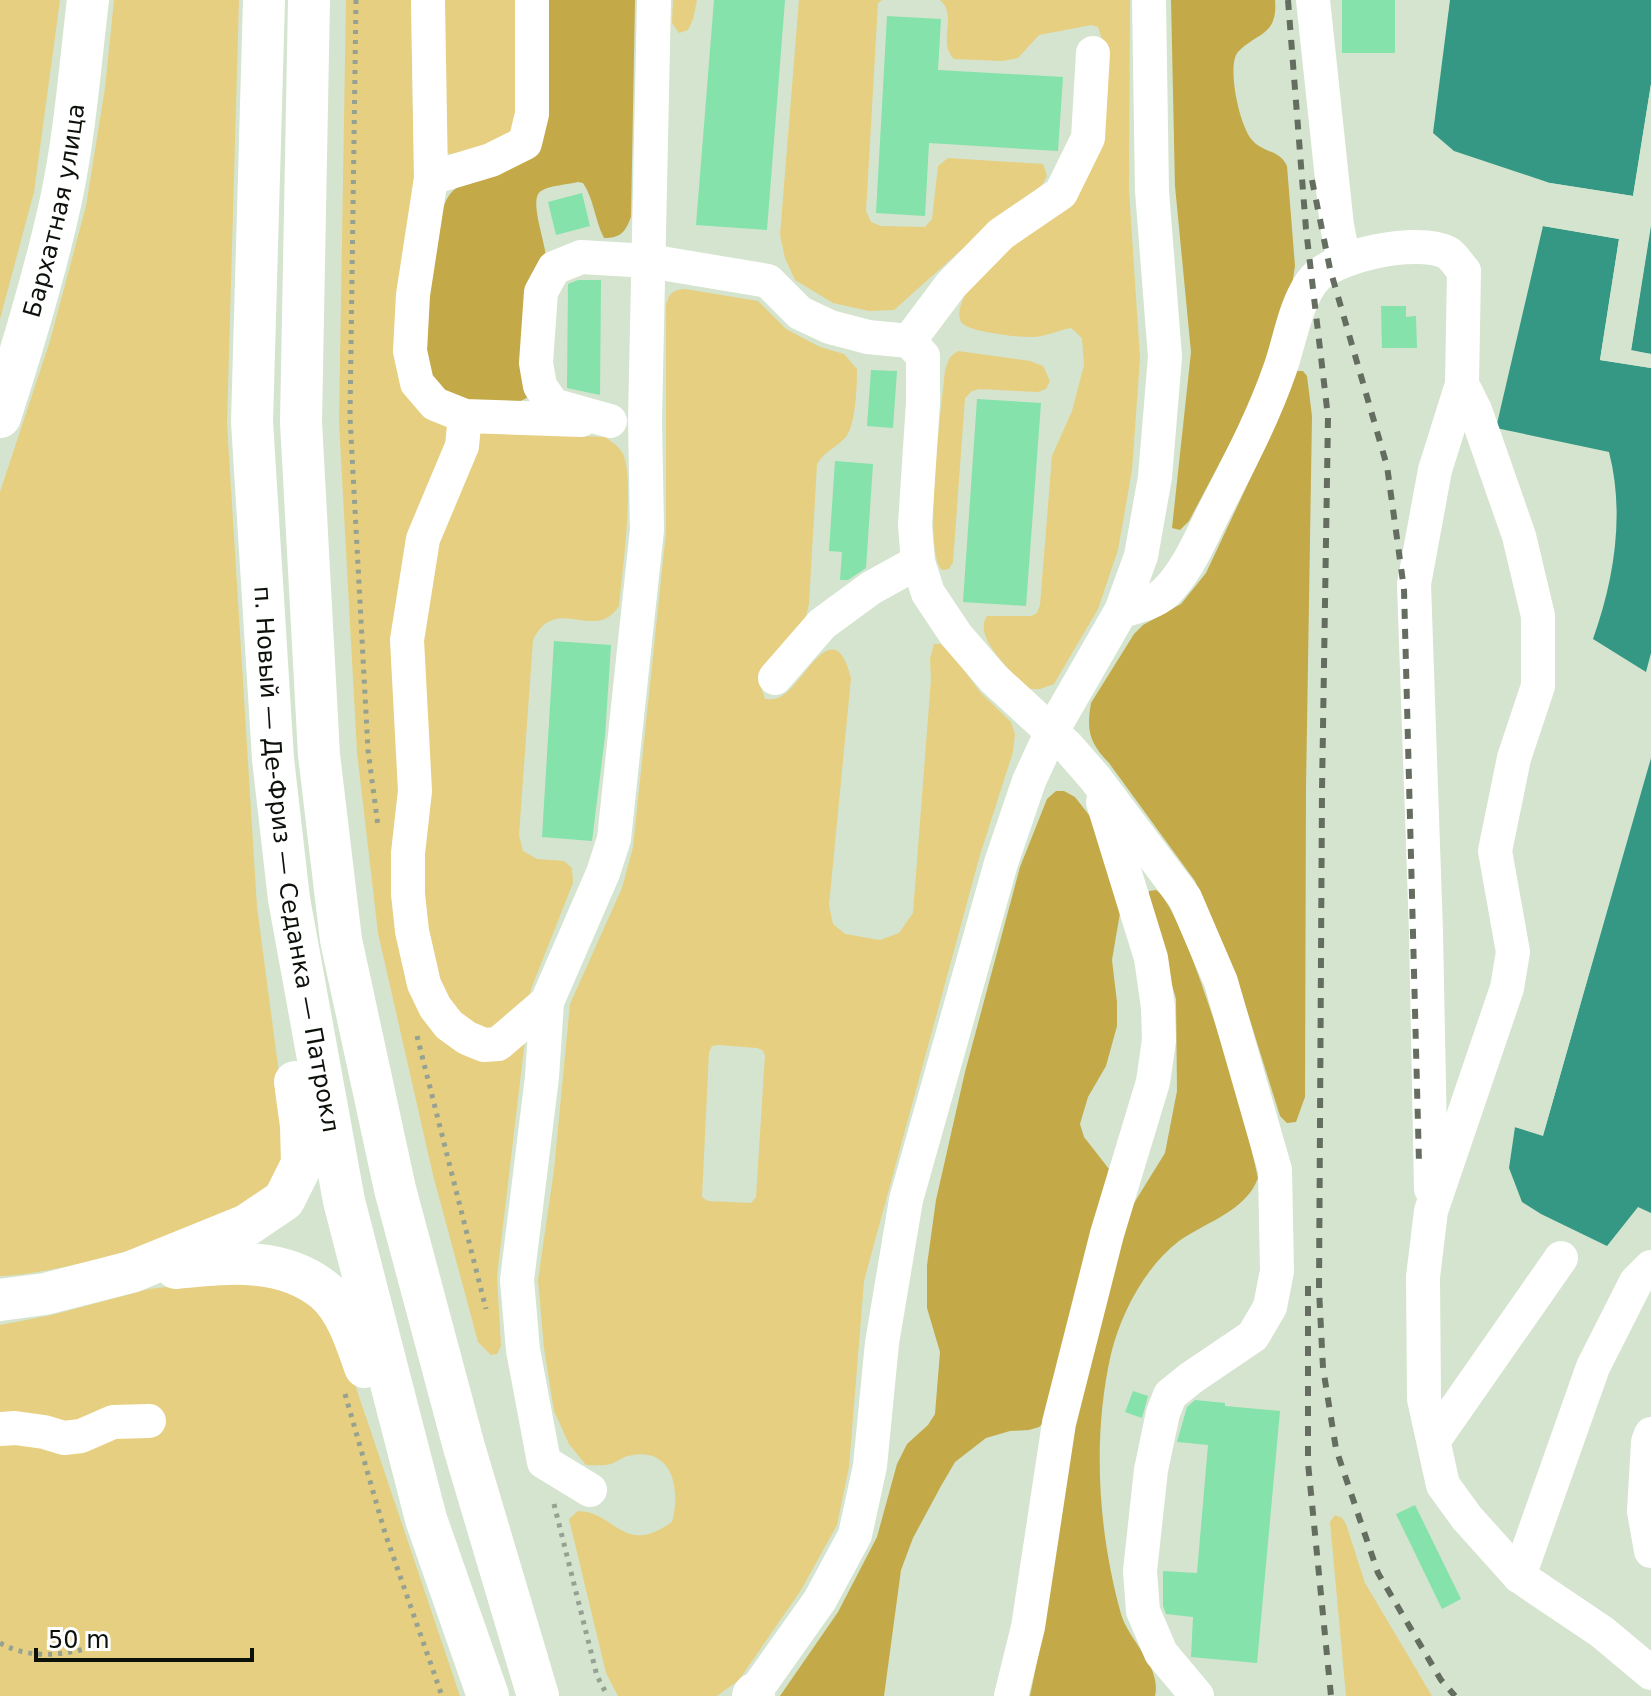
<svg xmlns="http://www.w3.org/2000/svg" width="1651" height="1696" font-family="'DejaVu Sans',sans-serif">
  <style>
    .green { fill: #e6cf81; fill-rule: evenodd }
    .forest { fill: #c4a948 }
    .water { fill: #359884 }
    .pier { fill: #d5e4ce }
    .building { fill: #84e2aa }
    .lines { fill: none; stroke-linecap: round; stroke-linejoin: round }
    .path { stroke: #96a291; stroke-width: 5; stroke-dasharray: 4 6; stroke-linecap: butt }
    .minor { stroke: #fff; stroke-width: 34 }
    .major { stroke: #fff; stroke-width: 42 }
    .rail { stroke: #646d60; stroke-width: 6; stroke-dasharray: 10 10; stroke-linecap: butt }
    .labels { text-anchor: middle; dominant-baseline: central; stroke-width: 6; stroke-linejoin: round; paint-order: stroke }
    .street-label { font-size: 24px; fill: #0c110a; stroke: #fff }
  </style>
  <rect width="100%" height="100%" fill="#d5e4ce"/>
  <g class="green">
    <path d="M0,0H60L34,192L0,319Z"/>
    <path d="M114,0H239L227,424L257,907L286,1126C286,1148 287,1171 270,1189C233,1227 55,1276 0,1276V492L50,341L86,206L105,88Z"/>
    <path d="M346,0H411L414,177L405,390L424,417L463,432L605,437C612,442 619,446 623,454C635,479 622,575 619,606C595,644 556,592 533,640L519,835L523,851L537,859L564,861L572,868L573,883L531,989L497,1276L501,1346L497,1354L491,1355L478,1342L433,1175L378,933L357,752L339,422Z"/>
    <path d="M443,0H518L517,113L510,135L486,146L450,155L444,148Z"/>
    <path d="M673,0H697L693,19L688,30L679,33L672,23Z"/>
    <path d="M799,0H882L878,3L866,211L871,222L881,226L925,227L932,219L938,166L948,158L1043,164L1047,176L1042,185L988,226L894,310L869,311L833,303L795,280L785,258L780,235Z"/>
    <path d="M940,0H1130L1129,191L1140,358L1132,470L1118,550L1098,609L1054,684L1040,689H1028C1013,672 972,638 987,616H1031L1037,613L1040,605L1052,456L1072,411L1084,365L1082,338L1071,328C1059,330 1047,336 1034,337C1022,338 967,332 961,322C956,312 963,301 966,291L1098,147L1102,39L1098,27L1091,25L1039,35L1018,58L1003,61L954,59C937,43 958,15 940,0Z"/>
    <path d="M685,289L758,301L786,329L820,347L844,354L857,369C857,385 856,427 845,438C835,448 825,451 817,464L809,604L805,620L762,676L761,687L765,699C769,699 773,700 778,698C802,690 833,607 851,678L829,905L833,924L845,934L880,940L899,933L913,913L931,679L930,659L934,644H945L980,692L1011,722L1015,734L1013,752L980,855L864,1281L849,1467L837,1525L801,1590L739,1680L717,1696H618L606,1673L569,1519L578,1511C617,1512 622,1557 672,1522C681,1490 673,1445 628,1456C622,1457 617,1462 611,1464C604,1466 594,1465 586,1465L569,1444L554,1411L544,1348L538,1280L554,1170L570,1004L622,888L633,847L666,532V305C669,293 673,290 685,289ZM719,1045L757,1048L762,1050L765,1055L756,1197L751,1203L708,1201L702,1197L709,1052L712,1046Z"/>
    <path d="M958,351L1030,361L1043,366L1050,381L1046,389L1038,392L979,389L972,391L965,398L953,562L949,569L942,570C922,550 942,404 945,370L950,357Z"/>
    <path d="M239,1279L271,1282L315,1304L340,1340L460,1696H0V1438L80,1424L0,1417V1325L52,1315L149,1289Z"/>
    <path d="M1335,1515L1342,1518L1346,1524L1365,1583L1432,1696H1346L1330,1522Z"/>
  </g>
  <g class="forest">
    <path d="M547,0H635L631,217C625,233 620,238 604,238C595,221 594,199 583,183L578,182C567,185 550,185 541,191C528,199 546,243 546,258L528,397C515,406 502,403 487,403C465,402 440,395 430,373C418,345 431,214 451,193C464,178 514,162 534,154Z"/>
    <path d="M1171,0H1275C1278,36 1257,32 1238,52C1226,65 1240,129 1253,141C1264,153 1280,150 1287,166L1295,266L1292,285L1268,363L1245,415L1189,521L1180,530L1172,528L1191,352L1175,186Z"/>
    <path d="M1297,371H1303L1307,376L1312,416L1306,788L1305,1097L1296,1122L1287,1123L1280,1116L1235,972L1195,881L1109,763C1090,743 1086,732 1091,703L1134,634L1143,625L1181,604L1206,573L1274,428L1293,376Z"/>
    <path d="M1056,791H1064L1075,797L1096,824L1121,907L1112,960L1117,1002V1026L1106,1066L1088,1097L1080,1124L1084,1137L1109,1169L1045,1421L1039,1427L1029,1430L1010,1431L986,1438L955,1462L941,1486L913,1538L901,1570L884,1696H780L838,1612L877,1537L897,1464L907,1444L928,1425L935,1414L940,1352L927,1308V1265L936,1200L965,1072L1020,867L1047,799Z"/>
    <path d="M1156,890C1186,909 1250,1133 1258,1178C1246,1211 1206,1222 1179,1241C1145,1267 1121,1313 1111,1354C1092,1438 1098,1531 1121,1614C1129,1641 1162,1667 1155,1696H1030L1043,1632L1072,1428L1131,1208L1165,1153L1177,1091L1176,999L1147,897L1149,891Z"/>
  </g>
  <g class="water">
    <path d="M1450,0H1651V84L1633,196L1550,183L1454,151L1433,133Z"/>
    <path d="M1543,226L1619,239L1600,360L1651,368V653L1646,672L1593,639C1614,580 1625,514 1609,452L1496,428Z"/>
    <path d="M1651,226V354L1631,351Z"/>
    <path d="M1651,758V1213L1638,1207L1607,1246L1541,1214L1522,1202L1509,1168L1515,1127L1543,1135Z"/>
  </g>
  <g class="pier">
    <path d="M1651,84V109L1636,199L1550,187V183L1633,196Z"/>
    <path d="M1544,222L1623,236L1604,357L1651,364V368L1600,360L1619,239L1543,226Z"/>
    <path d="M1651,222L1631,350L1651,354V358L1630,355L1627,351L1647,226Z"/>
    <path d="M1651,754L1543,1136L1515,1127L1516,1124L1540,1131L1647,757Z"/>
  </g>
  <g class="building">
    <path d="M714,0H785L767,230L696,225Z"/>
    <rect x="1342" y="0" width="53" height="53"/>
    <path d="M887,16L941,19L938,70L1063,77L1058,151L929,143L925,216L876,213Z"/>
    <path d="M582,193L590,226L556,235L548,202Z"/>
    <path d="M578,280H601L600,395L567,388L568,284Z"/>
    <path d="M1381,306H1406V317L1416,316L1417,348H1382Z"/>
    <path d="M871,370L897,371L893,428L867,426Z"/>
    <path d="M977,399L1041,403L1026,606L963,602Z"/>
    <path d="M835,461L873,464L866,568L848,580H840L842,552L829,551Z"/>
    <path d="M554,641L611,645L605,736L592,841L542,837Z"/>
    <path d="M1133,1391L1148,1396L1142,1418L1125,1412Z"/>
    <path d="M1195,1400L1225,1403V1406L1280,1411L1257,1663L1191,1657L1193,1617L1166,1614L1163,1606V1571L1197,1573L1208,1445L1177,1442L1187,1407Z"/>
    <path d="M1415,1505L1461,1599L1442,1609L1396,1514Z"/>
  </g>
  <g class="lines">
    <g class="path">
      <path d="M356,0L350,417L368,750L378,826"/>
      <path d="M417,1036L486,1309"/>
      <path d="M345,1394L385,1533L442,1696"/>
      <path d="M554,1504L597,1676L606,1693"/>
      <path d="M0,1643C34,1662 73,1654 108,1642"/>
    </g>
    <g class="minor">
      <path d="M428,0L431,178L413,295L410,351L417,383L435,404L465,416L581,420"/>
      <path d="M1313,0L1337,226L1344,260"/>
      <path d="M431,178L491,160L525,143L532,114V0"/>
      <path d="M909,341L951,285L1001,234L1061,193L1088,138L1093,53"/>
      <path d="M465,416L462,446L423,539L407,640L415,791L408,853V894L412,931L424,984L435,1007L449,1025L467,1038L484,1045L498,1044L547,1002"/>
      <path d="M610,421L553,405L540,386L536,363L541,292L554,268L581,257L649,261L768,281L800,313L830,327L868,337L909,341L923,356V402L915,525L918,562L928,593L956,635L994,679L1067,746L1095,778L1185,898L1221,982L1275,1170L1277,1271L1270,1307L1253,1336L1191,1378L1170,1395L1163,1413L1151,1470L1140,1571L1143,1611L1161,1653L1197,1696"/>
      <path d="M1121,611C1136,607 1154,603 1166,592C1189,569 1201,537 1216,508C1239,463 1263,418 1280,369C1290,341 1294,308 1311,283C1330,255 1418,237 1448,253C1454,257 1459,266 1464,271L1462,384L1475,410L1519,536L1538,616V686L1514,758L1495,851L1513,952L1507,988L1431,1211L1423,1277L1424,1399L1443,1485L1467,1518L1519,1576L1602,1632L1651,1673"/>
      <path d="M775,678L822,624L871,588L918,562"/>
      <path d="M1431,1189L1426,932L1414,584L1435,470L1462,384"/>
      <path d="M0,1429L15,1428L44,1432L64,1438L81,1436L113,1422L149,1421"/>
      <path d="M1651,1434L1648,1442L1644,1511L1651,1551"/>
      <path d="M1434,1440L1561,1258"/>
      <path d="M590,1490L544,1462L523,1350L517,1280L542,1077L547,1002L603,873L614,839L635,641L647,530L645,420L654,0"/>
      <path d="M1519,1576L1593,1367L1636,1282L1651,1267"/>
      <path d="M752,1696L820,1600L855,1535L870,1466L882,1343L906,1200L1001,863L1029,781L1052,731L1121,611L1141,556L1155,477L1165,357L1152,191L1149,0"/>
      <path d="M1011,1696L1028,1627L1059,1423L1107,1234L1153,1082L1159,1040L1158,1007L1151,958L1103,802"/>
    </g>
    <g class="major">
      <path id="s1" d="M264,0L252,422L273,759L289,899L344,1201L426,1519L488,1696"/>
      <path d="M309,0L301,422L319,755L341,940L395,1189L464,1447L538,1696"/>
      <path id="s2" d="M0,417C23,346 45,273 61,200C75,134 80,66 88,0"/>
      <path d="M176,1268C227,1263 282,1256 325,1291C346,1309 356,1341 365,1367"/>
      <path d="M0,1300L45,1294L131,1272L247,1225L284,1200L302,1164L301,1126L295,1082"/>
      <path d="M753,1696L754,1694"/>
    </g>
    <g class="rail">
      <path d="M1288,0L1306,229L1328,417L1322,790L1319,1290L1323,1368L1336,1449L1378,1573L1441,1680L1455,1696"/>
      <path d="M1312,180L1330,269L1387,466L1404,589L1419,1163"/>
      <path d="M1308,1286V1463L1331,1696"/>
    </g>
  </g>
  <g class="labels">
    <g class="street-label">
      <text stroke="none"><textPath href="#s2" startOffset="214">Бархатная улица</textPath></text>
      <text stroke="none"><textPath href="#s1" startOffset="862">п. Новый — Де-Фриз — Седанка — Патрокл</textPath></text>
    </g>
  </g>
  <path d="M36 1648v12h216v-12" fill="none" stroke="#0c110a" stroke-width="4"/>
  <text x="48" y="1648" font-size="24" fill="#0c110a" stroke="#ffffff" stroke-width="6" paint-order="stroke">50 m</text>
</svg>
